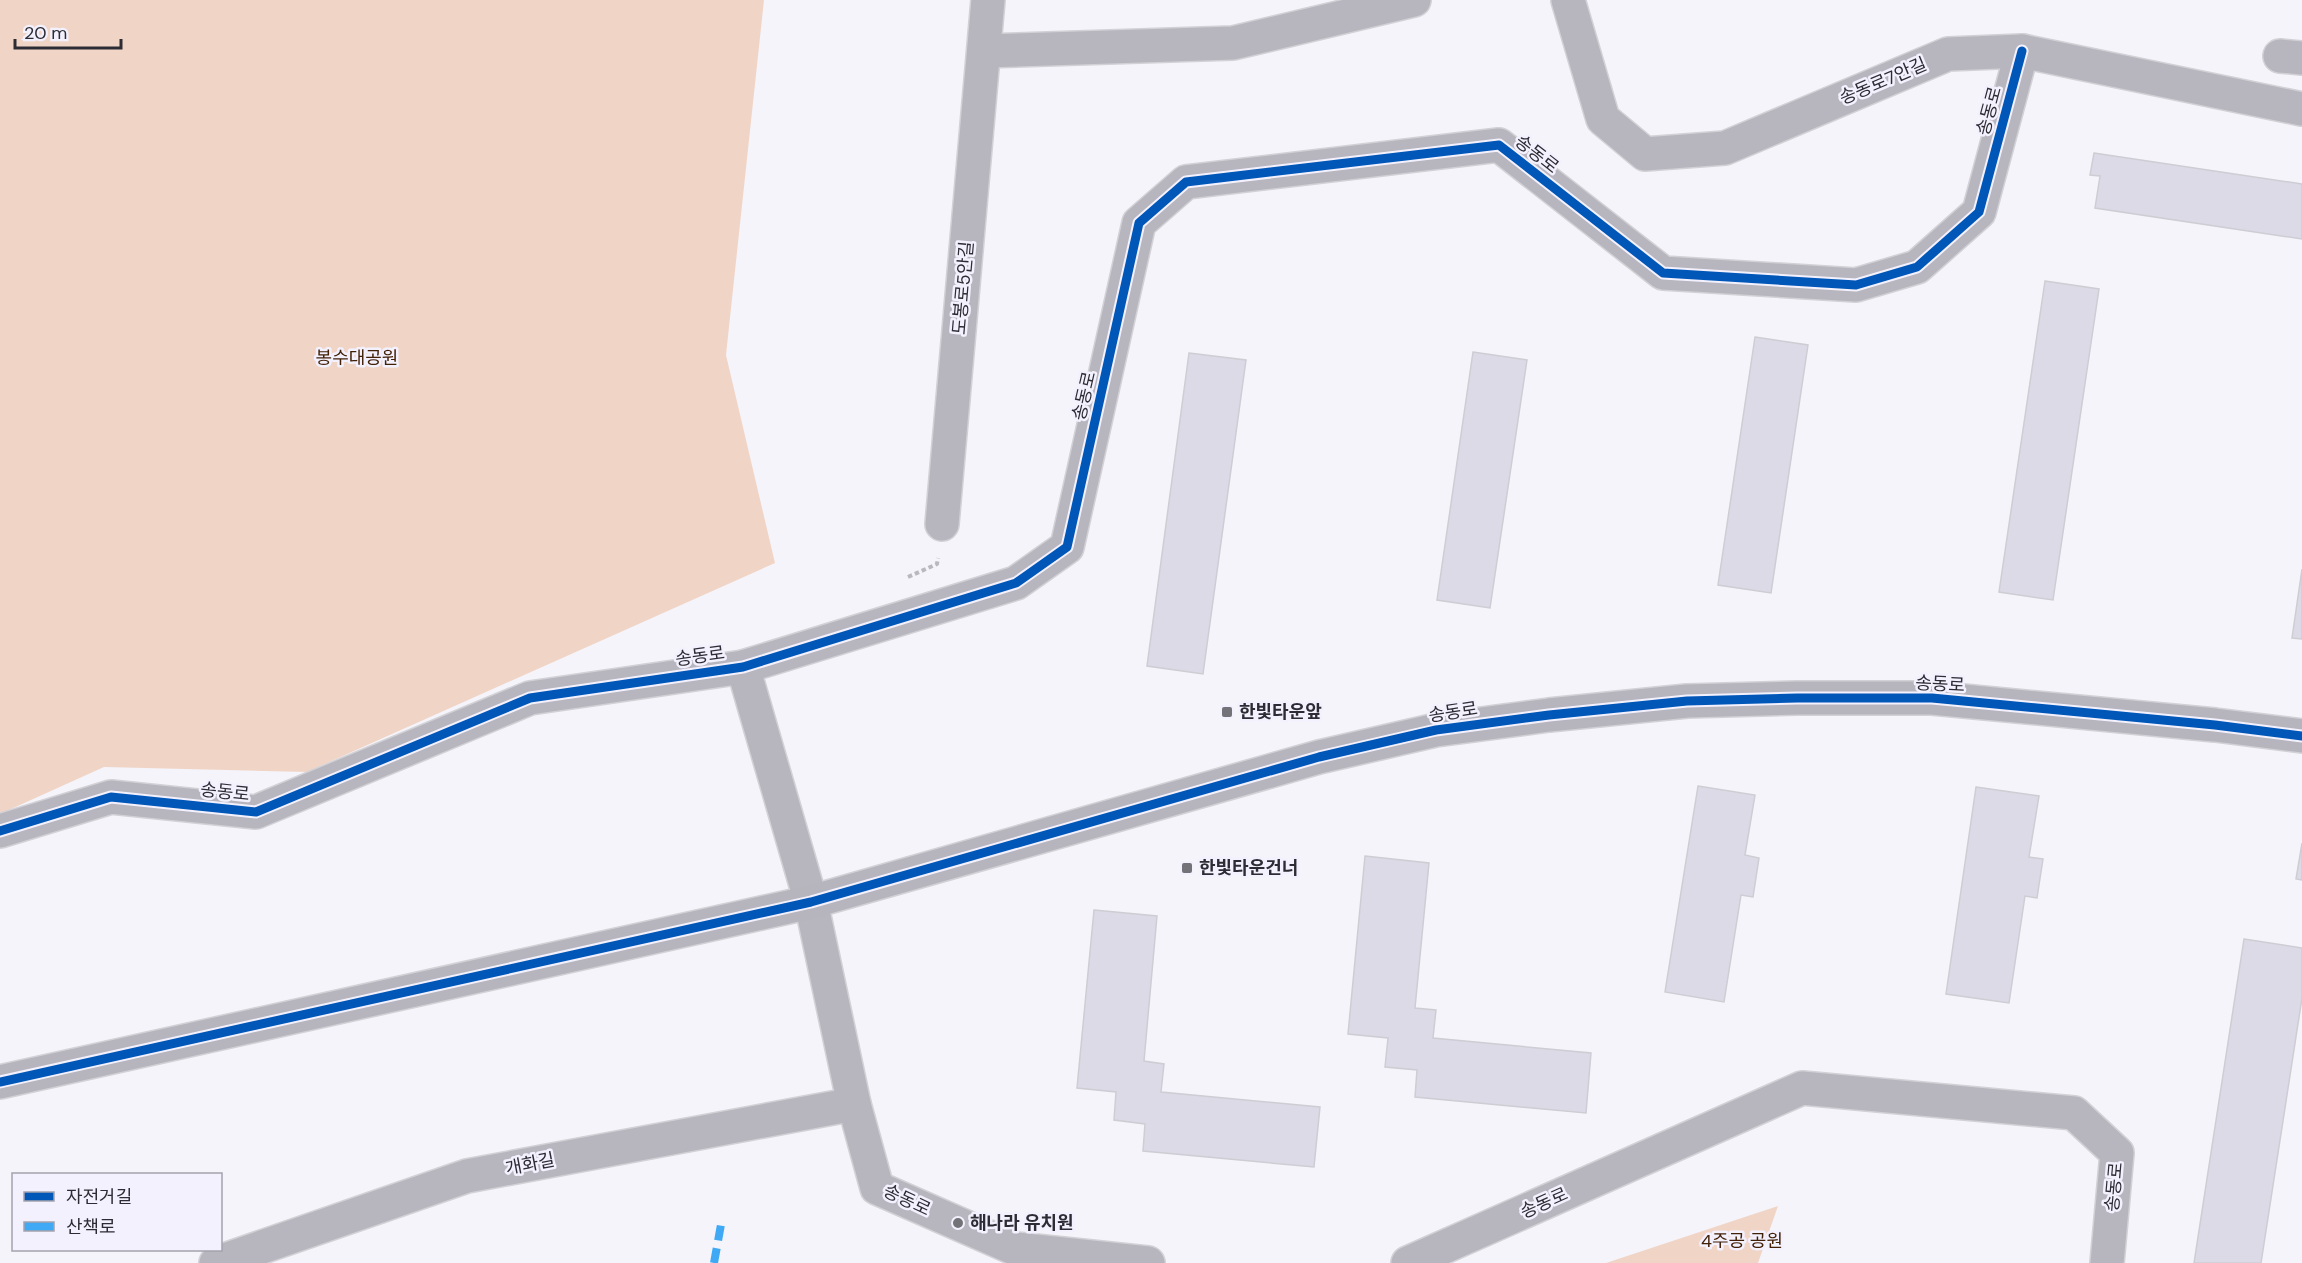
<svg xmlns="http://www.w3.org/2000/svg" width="2302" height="1263" font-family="'DM Sans','Noto Sans KR',sans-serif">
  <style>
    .green { fill: #f0d5c7 }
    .building { fill: #dcdae6; stroke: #cecdd4; stroke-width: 1.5 }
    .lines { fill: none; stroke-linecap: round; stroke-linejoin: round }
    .street-casing { stroke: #d2d1d6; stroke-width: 36 }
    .secondary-casing { stroke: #d2d1d6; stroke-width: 36 }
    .path { stroke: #b9b8be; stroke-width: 4; stroke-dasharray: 4.5 3; stroke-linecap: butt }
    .street { stroke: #b7b5be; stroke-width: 33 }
    .secondary { stroke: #b6b4bd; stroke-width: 33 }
    .quiet { stroke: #3fa9f5; stroke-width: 8; stroke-dasharray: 15 8; stroke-linecap: butt }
    .cycleway-casing { stroke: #f3f1fd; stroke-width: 13 }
    .cycleway { stroke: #0057b8; stroke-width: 9 }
    .poi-dot { fill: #737279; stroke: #f3f1fd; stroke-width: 2 }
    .labels { text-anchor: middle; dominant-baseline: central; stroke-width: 5; stroke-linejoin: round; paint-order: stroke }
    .street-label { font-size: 18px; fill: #2d2c34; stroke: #f3f1fd }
    .park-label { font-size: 18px; fill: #422006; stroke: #f3f1fd }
    .poi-label { font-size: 18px; font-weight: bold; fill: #2d2c34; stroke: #f3f1fd; text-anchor: start }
  </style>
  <rect width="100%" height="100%" fill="#f5f4fa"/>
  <g class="green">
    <path d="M0,0H764L726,355L775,563L307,772L104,767L0,814Z"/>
    <path d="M1778,1206L1758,1263H1606Z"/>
  </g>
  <g class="building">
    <path d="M2094,153L2302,184V239L2095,208L2100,176L2090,175Z"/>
    <path d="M2045,281L2099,289L2053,600L1999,592Z"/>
    <path d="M1755,337L1808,345L1771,593L1718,585Z"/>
    <path d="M1473,352L1527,360L1490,608L1437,600Z"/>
    <path d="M1189,353L1246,360L1203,674L1147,666Z"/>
    <path d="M2302,569V639L2292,638Z"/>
    <path d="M1698,786L1755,795L1745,855L1759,858L1753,897L1741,895L1724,1002L1665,992Z"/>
    <path d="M1976,787L2039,796L2029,857L2043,859L2037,898L2025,896L2009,1003L1946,994Z"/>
    <path d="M2302,843V880L2296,879Z"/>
    <path d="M1365,856L1429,863L1415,1008L1436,1010L1433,1038L1591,1053L1586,1113L1415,1097L1417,1070L1385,1067L1388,1038L1348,1034Z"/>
    <path d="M1094,910L1157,916L1144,1061L1164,1064L1161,1092L1320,1107L1314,1167L1143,1151L1145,1124L1114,1120L1116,1092L1077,1088Z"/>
    <path d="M2244,939L2302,948V998L2261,1263H2194Z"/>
  </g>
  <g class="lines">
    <defs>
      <g id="street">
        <path d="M1568,0L1603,119L1645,154L1725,148L1948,54L2022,51L2302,109"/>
        <path d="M984,51L1233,43L1414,0"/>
        <path d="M2280,56L2302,58"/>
        <path d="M942,524L988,0"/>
        <path d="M743,667L811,902L854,1104L877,1188L1016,1249L1148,1263"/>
        <path d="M0,831L111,797L256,812L530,698L743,667L1016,583L1067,547L1139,223L1186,182L1499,145L1663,273L1856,285L1917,267L1979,212L2022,51"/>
        <path d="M216,1263L467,1176L854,1104"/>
        <path d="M1408,1263L1802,1088L2074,1113L2117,1153L2107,1263"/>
      </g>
      <path id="secondary" d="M0,1082L811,902L1319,757L1436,730L1549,715L1687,701L1797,698H1932L2215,725L2302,736"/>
    </defs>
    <use href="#street" class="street-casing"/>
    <use href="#secondary" class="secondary-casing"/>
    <path class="path" d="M908,577L937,564L938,558"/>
    <use href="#street" class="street"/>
    <use href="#secondary" class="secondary"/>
    <path class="quiet" d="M714,1263L722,1219"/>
    <defs>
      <g id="cycleway">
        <path d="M0,831L111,797L256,812L530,698L743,667L1016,583L1067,547L1139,223L1186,182L1499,145L1663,273L1856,285L1917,267L1979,212L2022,51"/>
        <path d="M0,1082L811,902L1319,757L1436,730L1549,715L1687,701L1797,698H1932L2215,725L2302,736"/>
      </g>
    </defs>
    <use href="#cycleway" class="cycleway-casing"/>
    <use href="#cycleway" class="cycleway"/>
  </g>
  <g class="poi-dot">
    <rect x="1221" y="706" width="12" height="12" rx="3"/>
    <rect x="1181" y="862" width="12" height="12" rx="3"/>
    <circle cx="958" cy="1223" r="6"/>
  </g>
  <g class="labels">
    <g class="street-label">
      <text transform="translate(1883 81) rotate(-23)">송동로7안길</text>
      <text transform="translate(1989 111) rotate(-75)">송동로</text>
      <text transform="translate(1537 154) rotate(38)">송동로</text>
      <text transform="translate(963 288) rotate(-85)">도봉로5안길</text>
      <text transform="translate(1084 396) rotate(-77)">송동로</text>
      <text transform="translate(700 656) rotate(-8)">송동로</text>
      <text transform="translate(1940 684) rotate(3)">송동로</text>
      <text transform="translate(1453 712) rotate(-9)">송동로</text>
      <text transform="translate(225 792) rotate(6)">송동로</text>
      <text transform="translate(530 1164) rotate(-11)">개화길</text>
      <text transform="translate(2114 1187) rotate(-85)">송동로</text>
      <text transform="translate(907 1200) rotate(25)">송동로</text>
      <text transform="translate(1544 1203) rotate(-24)">송동로</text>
    </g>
    <g class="park-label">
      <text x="357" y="358">봉수대공원</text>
      <text x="1742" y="1241">4주공 공원</text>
    </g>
    <g class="poi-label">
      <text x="1239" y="712">한빛타운앞</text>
      <text x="1199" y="868">한빛타운건너</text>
      <text x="970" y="1223">해나라 유치원</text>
    </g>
  </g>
  <rect x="12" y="1173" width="210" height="78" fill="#f3f1fd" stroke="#a4a2ad" stroke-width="1.5"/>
  <rect x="24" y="1192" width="30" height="9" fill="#0057b8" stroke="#a4a2ad" stroke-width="1.5"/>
  <text x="66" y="1203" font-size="18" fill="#2d2c34">자전거길</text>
  <rect x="24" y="1222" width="30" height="9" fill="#3fa9f5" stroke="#a4a2ad" stroke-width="1.5"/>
  <text x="66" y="1233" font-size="18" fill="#2d2c34">산책로</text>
  <path d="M15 39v9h106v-9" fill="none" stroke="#2d2c34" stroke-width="3"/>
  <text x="24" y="39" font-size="18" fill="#2d2c34" stroke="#f3f1fd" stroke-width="4.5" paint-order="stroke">20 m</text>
</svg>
